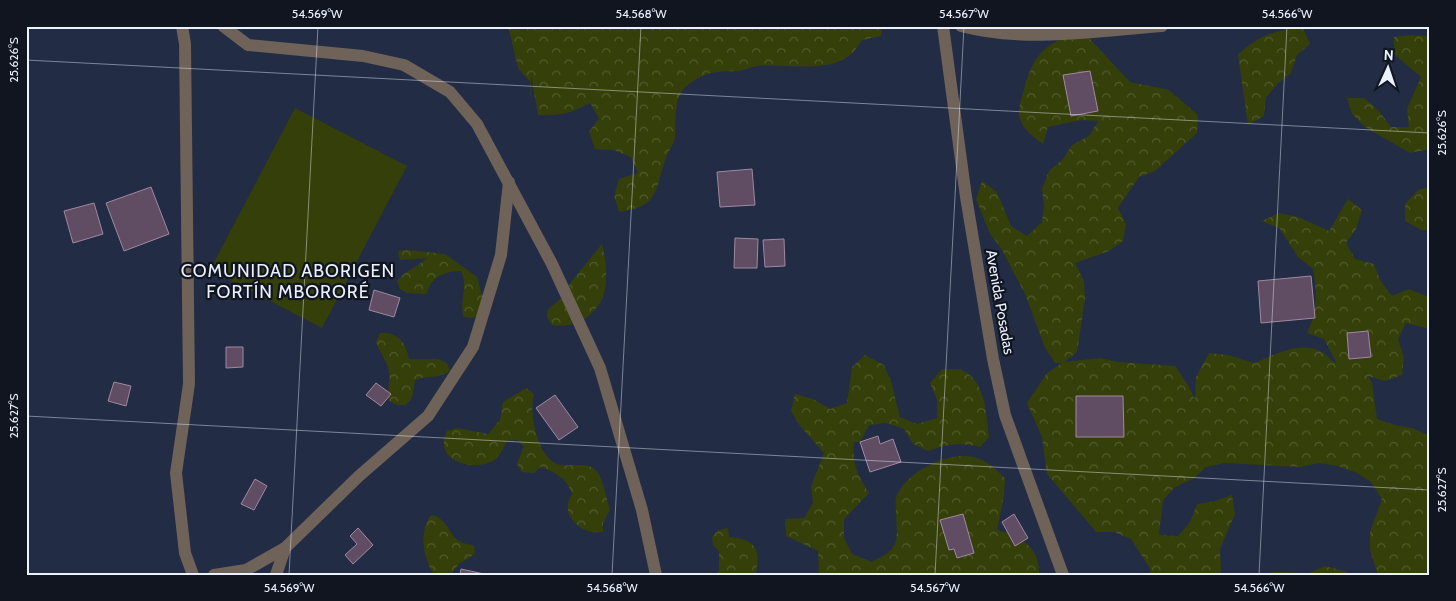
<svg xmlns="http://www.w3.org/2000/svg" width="1456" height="601" font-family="Cabin,sans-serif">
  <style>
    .grass { fill: #353f09 }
    .forest { fill: url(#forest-crowns) }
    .building { fill: #604c63; stroke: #a089a2 }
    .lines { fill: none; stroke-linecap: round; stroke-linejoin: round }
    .minor { stroke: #6e6259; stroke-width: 12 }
    .ticks { fill: none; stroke: #ebf1fe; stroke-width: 1; stroke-opacity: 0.45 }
    .labels { text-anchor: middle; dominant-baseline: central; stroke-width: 4.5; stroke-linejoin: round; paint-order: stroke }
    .street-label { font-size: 15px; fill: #ebf1fe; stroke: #101520 }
    .quarter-label { font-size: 18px; letter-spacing: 1px; fill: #ebf1fe; stroke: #101520 }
    .neatline { fill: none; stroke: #ebf1fe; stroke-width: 2 }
    .ticks-label { font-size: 12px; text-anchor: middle; fill: #ebf1fe }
  </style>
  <defs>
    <pattern id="forest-crowns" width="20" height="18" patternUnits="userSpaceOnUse" patternTransform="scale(1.25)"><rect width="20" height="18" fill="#353f09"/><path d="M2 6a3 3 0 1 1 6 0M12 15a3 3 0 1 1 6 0" fill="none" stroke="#525b2e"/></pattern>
  </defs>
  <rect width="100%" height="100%" fill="#222c44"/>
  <path class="grass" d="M295,108L407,166L322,328L210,270Z"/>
  <g class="forest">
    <path d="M508,26H882L881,36L862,40C858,45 855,52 850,55C827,74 784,63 757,66C751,67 745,70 739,71C716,72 709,70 689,84C672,96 677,120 675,137C674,145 668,151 666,158C654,192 660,206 619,212L614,196L619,179L638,173L631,157L613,150L595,149L589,132L599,118L590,103C572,113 559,116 538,115L531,75L530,100V82L518,68Z"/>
    <path d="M1303,28L1310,44L1297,55L1291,73L1277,84L1266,98L1264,116L1248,125L1238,55C1257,36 1276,29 1303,28Z"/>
    <path d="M1411,35L1430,36V149L1410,153L1365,127L1352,114L1347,98H1364L1379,111L1391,127H1409L1407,109L1421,77L1394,54V37Z"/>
    <path d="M1072,36L1090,39L1130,82L1169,90L1198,115L1197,133L1155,171L1139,177L1118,208L1126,224L1123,241L1109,251L1075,263L1084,281L1085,299L1077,352L1064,362L1100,358L1118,362L1175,366L1188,385L1195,399L1196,377L1209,353L1228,355L1254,363C1274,355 1300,340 1322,352C1327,355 1331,361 1337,364L1324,339L1307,333C1318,312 1317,293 1313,269L1299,258L1279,228L1262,221L1279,213L1298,217L1329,231L1348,199L1362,210L1356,229L1346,243L1355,259L1374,264L1380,280L1392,296L1409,289L1426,296L1430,294V329L1406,323L1398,339L1404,357L1402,375L1385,381L1368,376L1372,383L1377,419L1395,425L1412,428L1430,436V575H1378L1370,550V532L1382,499L1371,482L1355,472L1337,466L1319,463L1300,467L1224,463L1206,467L1193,479L1175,487L1163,500L1159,535L1178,536L1190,522L1197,504L1215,501L1232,495L1235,514L1220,549L1221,575H1148L1151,570L1131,539L1114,532H1096L1047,474L1042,437L1027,403L1047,373L1062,363H1055L1045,348L1026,296L1001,248L990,234L976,199L982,181L997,192L1011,226L1027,236L1042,222L1044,206L1042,189L1049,171L1063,159L1072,145L1089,136L1098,121L1081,120L1048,127L1043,144C1034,137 1024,131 1020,119C1017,112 1021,100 1023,93C1031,62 1040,44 1072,36Z"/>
    <path d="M1430,187V230H1421L1405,221V204L1418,190Z"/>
    <path d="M602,244C606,259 609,285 602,299C593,318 572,329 552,325L547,317L548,309L562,298L571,282Z"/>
    <path d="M407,250L445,254L477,277L484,303L483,314L473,318L464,317C458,300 469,290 461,271C442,272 433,276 426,294L407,293L400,289L397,281C405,270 417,268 427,258L400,260L398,251Z"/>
    <path d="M380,333C398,332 406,342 409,359H438L447,363L450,371C439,379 428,375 415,380L412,398L406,405H397L389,401C386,390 391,383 389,372C387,360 380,354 376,342Z"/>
    <path d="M865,355L884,365L891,381L900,417L917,424L937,418V400L930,383L942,369C948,370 957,368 962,370C986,381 986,414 989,437L980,447C960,442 947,444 928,451L913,444L904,429L886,423L869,425L860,442H854C852,464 857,474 869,493L844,519V538L852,554L872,562C901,548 897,542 896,513C896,508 895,502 896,497C906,472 947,451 973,457C987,460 995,469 1005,478L1004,496L997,530C1021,536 1040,547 1039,575H819L818,551L786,536L785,519L804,518L813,503L811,486L824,453L800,426L791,411L795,394L813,399L830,409L847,403L852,367Z"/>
    <path d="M526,388L534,394C528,412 538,457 557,464C569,468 590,460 598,473C603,480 607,501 610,510L603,523V532C581,536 558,514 572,494C568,479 554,471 540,467L534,473L522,472L517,464L524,446L518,440L507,441C504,446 501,454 497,458C478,474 431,462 447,431L457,428L488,434L500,420L503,402Z"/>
    <path d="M434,515C456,526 446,543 474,545L475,554L459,564L450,575H434C423,557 419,534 430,516Z"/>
    <path d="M728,528L729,537C755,539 761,548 756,573L716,575L719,570V551L713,545L712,537L718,530Z"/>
    <path d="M1325,566L1347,572L1346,575H1271L1273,572L1309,573Z"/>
  </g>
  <g class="building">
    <path d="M1090,71L1098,111L1071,116L1063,75Z"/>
    <path d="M752,169L755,205L720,207L717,172Z"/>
    <path d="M151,187L169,234L124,251L106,203Z"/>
    <path d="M94,203L103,234L73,243L64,211Z"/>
    <path d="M735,238L758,239L757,268H734Z"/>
    <path d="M784,239L785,266L765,267L763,240Z"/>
    <path d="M1311,276L1315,318L1261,323L1258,281Z"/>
    <path d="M374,290L400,298L394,317L369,310Z"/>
    <path d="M1368,331L1371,357L1349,359L1347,333Z"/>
    <path d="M226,347H243V367L226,368Z"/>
    <path d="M114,382L131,386L126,406L108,401Z"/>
    <path d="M376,383L391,394L381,406L366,395Z"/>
    <path d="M555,395L578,427L559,440L536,408Z"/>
    <path d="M1076,396H1123L1124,437H1076Z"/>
    <path d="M878,436L880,444L893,439L901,462L870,472L860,442Z"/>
    <path d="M255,479L267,486L254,510L241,504Z"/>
    <path d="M963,514L974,553L957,558L954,549L949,550L940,520Z"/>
    <path d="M1014,514L1028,538L1015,546L1002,522Z"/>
    <path d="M358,528L373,545L353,564L345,555L357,544L350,536Z"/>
    <path d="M461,569L484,574V575H460Z"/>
  </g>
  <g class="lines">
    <g class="minor">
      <path d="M182,26L185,44L189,384L176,473L185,553L193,575"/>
      <path d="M223,26L248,45L363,56L404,65L450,92L477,124L552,264L600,368L642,510L656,575"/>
      <path d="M943,26L966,197L993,359L1005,415L1063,575"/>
      <path d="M961,26C1025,43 1096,31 1162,26"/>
      <path d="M214,575L246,570L285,548"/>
      <path d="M276,575L285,548L359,476L428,416L473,347L501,255L509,182"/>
    </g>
  </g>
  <path class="ticks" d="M26,60L1430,133M26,416L1430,490M289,575L318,26M612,575L641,26M935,575L964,26M1259,575L1287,26"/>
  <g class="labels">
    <g class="street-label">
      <text transform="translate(1000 302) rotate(80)">Avenida Posadas</text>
    </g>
    <g class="quarter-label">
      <text x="288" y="271">COMUNIDAD ABORIGEN<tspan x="288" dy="21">FORTÍN MBORORÉ</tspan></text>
    </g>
  </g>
  <rect width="1456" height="601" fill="none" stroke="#101520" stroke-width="55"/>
  <g transform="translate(1388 68) rotate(3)" stroke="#101520" stroke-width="4" paint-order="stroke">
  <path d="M0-4L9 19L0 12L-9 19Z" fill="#ebf1fe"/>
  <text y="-8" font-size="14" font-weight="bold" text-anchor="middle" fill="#ebf1fe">N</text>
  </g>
  <rect x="28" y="28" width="1400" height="546" class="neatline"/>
  <g class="ticks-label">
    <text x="317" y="18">54.569°W</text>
    <text x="641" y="18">54.568°W</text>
    <text x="964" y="18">54.567°W</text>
    <text x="1287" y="18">54.566°W</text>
    <text transform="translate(14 60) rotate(-90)" y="4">25.626°S</text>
    <text transform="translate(1442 133) rotate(-90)" y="4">25.626°S</text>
    <text transform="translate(14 416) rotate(-90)" y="4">25.627°S</text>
    <text transform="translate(1442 490) rotate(-90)" y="4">25.627°S</text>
    <text x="289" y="592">54.569°W</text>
    <text x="612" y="592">54.568°W</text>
    <text x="935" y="592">54.567°W</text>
    <text x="1259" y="592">54.566°W</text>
  </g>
</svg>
